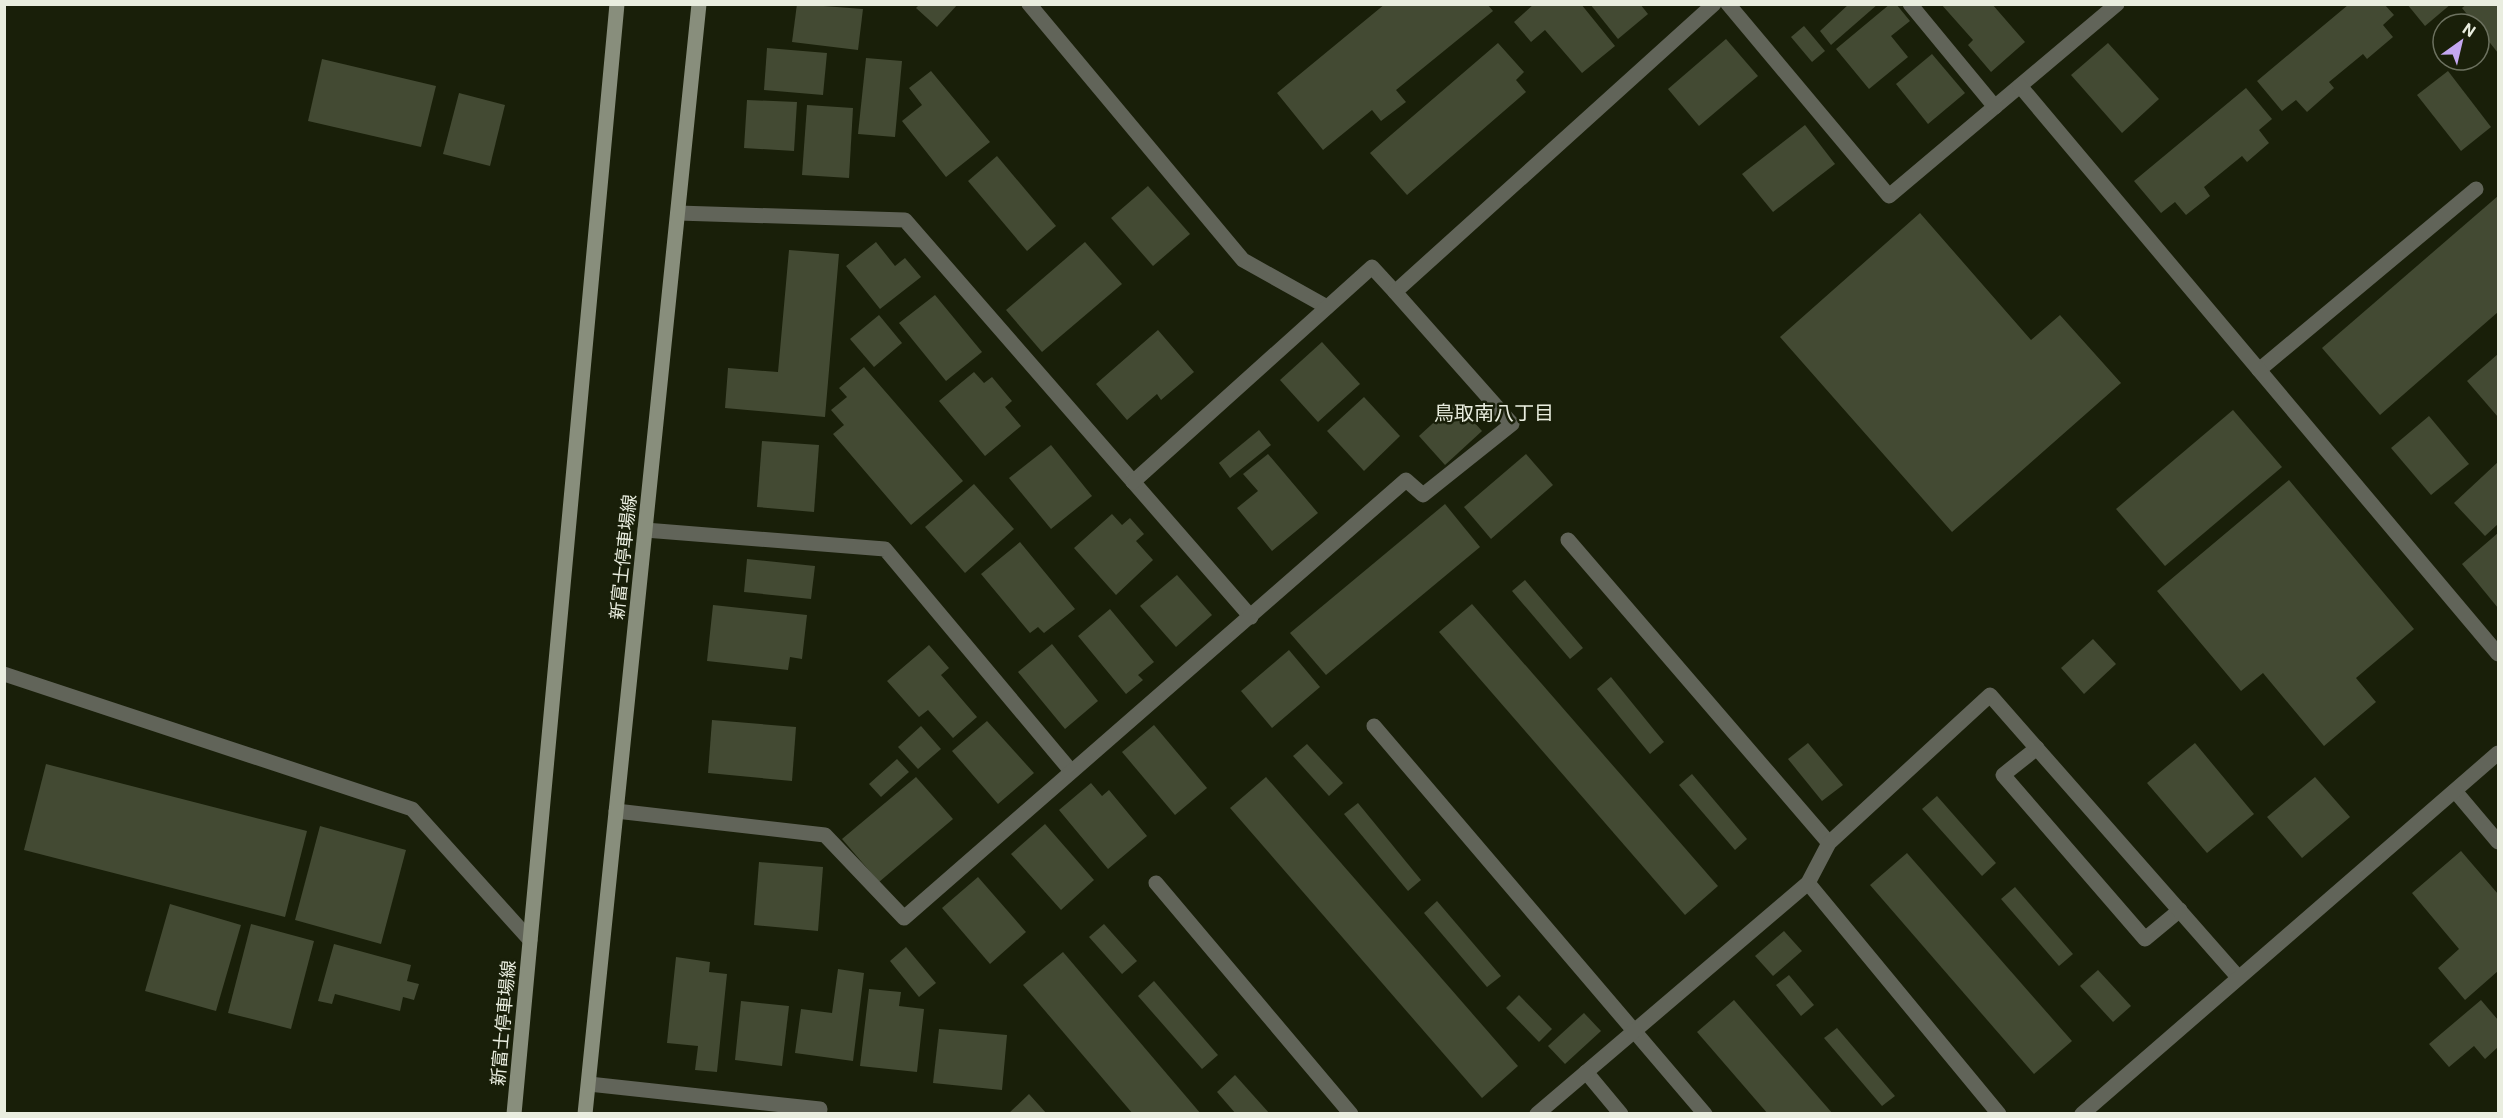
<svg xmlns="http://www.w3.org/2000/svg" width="2503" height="1118" font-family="Roboto,'Noto Sans JP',sans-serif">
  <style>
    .building { fill: #434a33 }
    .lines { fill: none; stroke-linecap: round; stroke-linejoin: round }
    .lane { stroke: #616459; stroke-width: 15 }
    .street { stroke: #616459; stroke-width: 15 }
    .secondary { stroke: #888e7c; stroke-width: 15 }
    .labels { text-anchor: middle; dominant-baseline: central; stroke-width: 5; stroke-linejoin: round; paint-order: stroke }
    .street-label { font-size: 18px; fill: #e9eddf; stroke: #191f09 }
    .neighbourhood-label { font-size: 20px; fill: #e9eddf; stroke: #191f09 }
  </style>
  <rect width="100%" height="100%" fill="#191f09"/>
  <g class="building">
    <path d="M797,4L863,9L858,50L792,42Z"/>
    <path d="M920,4H958L937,27L916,8Z"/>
    <path d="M1385,4H1487L1493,11L1396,90L1406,102L1381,121L1372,110L1323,150L1277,93Z"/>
    <path d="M1534,4H1581L1615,46L1582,73L1545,30L1531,42L1514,22Z"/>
    <path d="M1590,4H1640L1648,14L1618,39Z"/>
    <path d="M1849,4H1878L1831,45L1820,31Z"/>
    <path d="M1890,4H1896L1910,21L1891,36L1908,57L1869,89L1836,49Z"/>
    <path d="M1941,4H1992L2025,42L1991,72L1968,45L1973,40Z"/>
    <path d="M2407,4H2451L2425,26Z"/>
    <path d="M2467,4H2498V53L2479,29V24H2475L2462,8Z"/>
    <path d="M2348,5H2385L2394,15L2383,25L2393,37L2367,59L2363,54L2329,82L2334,88L2307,112L2296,100L2282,111L2257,81Z"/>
    <path d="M1804,26L1825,51L1812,62L1791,37Z"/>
    <path d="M1726,39L1758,76L1699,126L1668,89Z"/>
    <path d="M1498,43L1524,72L1516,80L1526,92L1407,195L1370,153Z"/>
    <path d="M2108,43L2159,99L2122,133L2071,75Z"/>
    <path d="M767,48L827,53L823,95L764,90Z"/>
    <path d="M1932,54L1965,93L1928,124L1896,84Z"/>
    <path d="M866,58L902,61L895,137L858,134Z"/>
    <path d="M322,59L436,86L421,147L308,121Z"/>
    <path d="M931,71L990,142L946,177L902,121L922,105L909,88Z"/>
    <path d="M2448,71L2491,127L2461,151L2417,95Z"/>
    <path d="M2246,88L2272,119L2259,130L2269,143L2247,162L2242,156L2204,187L2210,196L2186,215L2175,202L2161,213L2134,181Z"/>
    <path d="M459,93L505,105L490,166L443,154Z"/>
    <path d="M747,100L797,102L794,151L744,148Z"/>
    <path d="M807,105L853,108L849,178L802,175Z"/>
    <path d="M1805,125L1835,164L1773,212L1742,174Z"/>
    <path d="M997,156L1056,226L1027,251L968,181Z"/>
    <path d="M1148,186L1190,234L1153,266L1111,218Z"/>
    <path d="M2498,196V312L2380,415L2322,348Z"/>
    <path d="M1920,213L2031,340L2060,315L2121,383L1952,532L1780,337Z"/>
    <path d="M876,242L895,266L905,258L921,277L880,309L846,266Z"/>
    <path d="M1085,242L1122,284L1042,352L1006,310Z"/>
    <path d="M789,250L839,254L825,417L725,408L728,368L778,372Z"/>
    <path d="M935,295L982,352L946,381L899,323Z"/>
    <path d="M879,315L902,343L874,367L850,339Z"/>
    <path d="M1158,330L1194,372L1161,400L1157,394L1127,420L1096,384Z"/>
    <path d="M1322,342L1360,384L1318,422L1280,380Z"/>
    <path d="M2498,354V417L2467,381Z"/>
    <path d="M864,367L963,481L911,525L833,434L844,425L831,410L847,397L839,388Z"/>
    <path d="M974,372L984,383L992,377L1012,401L1005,407L1021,426L985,456L939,401Z"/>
    <path d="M1364,397L1400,436L1364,471L1327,431Z"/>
    <path d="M1456,402L1482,431L1445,465L1419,436Z"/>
    <path d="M2233,410L2282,467L2165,566L2116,509Z"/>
    <path d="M2429,416L2469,464L2431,495L2391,448Z"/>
    <path d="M1259,430L1271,445L1230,478L1219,463Z"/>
    <path d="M762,441L819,445L814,512L757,507Z"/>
    <path d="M1051,445L1092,496L1051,529L1009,478Z"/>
    <path d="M1268,454L1318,513L1272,551L1237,508L1258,491L1243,474Z"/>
    <path d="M1526,454L1553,485L1491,539L1464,507Z"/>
    <path d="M2498,462V524L2485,536L2454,503Z"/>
    <path d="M2289,480L2414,629L2356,678L2376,702L2324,746L2263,673L2241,691L2157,591Z"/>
    <path d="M974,484L1014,529L965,573L925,527Z"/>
    <path d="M1445,504L1480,547L1326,675L1290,633Z"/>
    <path d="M1112,514L1122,525L1130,518L1144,534L1136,541L1153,560L1116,595L1074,548Z"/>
    <path d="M2498,533V608L2462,564Z"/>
    <path d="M1020,542L1075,609L1044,633L1038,627L1030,633L981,574Z"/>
    <path d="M747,559L815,566L811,599L744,592Z"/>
    <path d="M1177,575L1212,615L1176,647L1140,606Z"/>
    <path d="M1525,580L1583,648L1570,659L1512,591Z"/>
    <path d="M1472,604L1718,886L1685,915L1439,632Z"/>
    <path d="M713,605L807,615L802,659L790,657L788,670L707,661Z"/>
    <path d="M1110,609L1154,662L1138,675L1143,680L1126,694L1078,636Z"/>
    <path d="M2093,639L2116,664L2084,694L2061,668Z"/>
    <path d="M1052,644L1098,701L1065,729L1018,672Z"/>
    <path d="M929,645L949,668L941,675L977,717L953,738L928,710L919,717L887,681Z"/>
    <path d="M1289,650L1320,687L1272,728L1241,691Z"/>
    <path d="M1611,677L1664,742L1650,754L1597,689Z"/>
    <path d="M712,720L796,727L792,781L708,773Z"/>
    <path d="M987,721L1034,773L998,804L952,751Z"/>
    <path d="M1154,725L1207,788L1175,815L1122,752Z"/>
    <path d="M921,726L941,749L918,769L898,747Z"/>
    <path d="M1808,743L1843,785L1822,801L1788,759Z"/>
    <path d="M2195,743L2254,814L2207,853L2147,783Z"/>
    <path d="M1307,744L1343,783L1329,796L1293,756Z"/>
    <path d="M897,759L909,772L881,797L869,784Z"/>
    <path d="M46,764L307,831L285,917L24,850Z"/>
    <path d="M1692,774L1747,839L1735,850L1679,785Z"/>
    <path d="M916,777L953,819L879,882L842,839Z"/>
    <path d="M1266,777L1518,1066L1482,1098L1230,808Z"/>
    <path d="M2315,777L2350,817L2302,858L2267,817Z"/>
    <path d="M1091,783L1102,796L1109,790L1147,836L1108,869L1059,810Z"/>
    <path d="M1937,796L1996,863L1982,876L1922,809Z"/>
    <path d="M1358,803L1421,880L1408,891L1344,814Z"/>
    <path d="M1045,824L1094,880L1061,910L1011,854Z"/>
    <path d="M320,826L406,850L381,944L295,920Z"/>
    <path d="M2461,851L2498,894V971L2465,1000L2438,968L2459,949L2412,893Z"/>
    <path d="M1907,853L2072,1041L2034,1074L1870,885Z"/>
    <path d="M759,862L823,867L818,931L754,925Z"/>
    <path d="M978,877L1026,932L990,964L942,908Z"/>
    <path d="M2015,887L2073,954L2059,966L2001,899Z"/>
    <path d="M1437,901L1501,976L1487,987L1424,913Z"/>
    <path d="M170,904L241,925L216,1011L145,991Z"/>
    <path d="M251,924L314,941L291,1029L228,1013Z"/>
    <path d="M1104,924L1137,961L1122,974L1089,937Z"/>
    <path d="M1784,931L1802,951L1773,976L1755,956Z"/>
    <path d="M334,944L411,965L407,981L419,984L414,1000L403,997L400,1011L335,994L332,1004L318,1001Z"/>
    <path d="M906,947L936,983L919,997L890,961Z"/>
    <path d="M1063,952L1201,1114H1133L1023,985Z"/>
    <path d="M676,957L710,962L709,972L727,974L717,1072L695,1070L698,1046L667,1043Z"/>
    <path d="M838,969L864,973L853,1061L795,1053L801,1009L832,1013Z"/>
    <path d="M2098,970L2131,1006L2113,1022L2080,986Z"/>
    <path d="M1789,975L1814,1005L1801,1016L1776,985Z"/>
    <path d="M1154,981L1218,1055L1202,1069L1138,996Z"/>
    <path d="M869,989L901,992L899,1006L924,1009L917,1072L860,1066Z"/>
    <path d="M1519,995L1552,1029L1539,1042L1506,1008Z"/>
    <path d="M1734,1000L1833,1114H1768L1697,1032Z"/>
    <path d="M2481,1000L2498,1020V1047L2485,1059L2474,1046L2449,1067L2429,1044Z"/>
    <path d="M741,1001L789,1006L782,1066L735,1060Z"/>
    <path d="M1584,1013L1601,1031L1565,1064L1548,1046Z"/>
    <path d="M1837,1028L1895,1096L1882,1106L1824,1038Z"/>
    <path d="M939,1029L1007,1035L1002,1090L933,1083Z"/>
    <path d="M1235,1075L1270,1114H1236L1217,1092Z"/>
    <path d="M1029,1094L1047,1114H1008Z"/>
  </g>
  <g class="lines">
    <g class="lane">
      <path d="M2259,370L2476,189"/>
      <path d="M1568,540L1829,843"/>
      <path d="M4,674L412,809L530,940"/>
      <path d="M1374,726L1705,1114"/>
      <path d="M2037,748L2003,775L2145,939L2180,910"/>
      <path d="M1156,883L1351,1114"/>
      <path d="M1808,883L1999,1114"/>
      <path d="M1586,1072L1621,1114"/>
      <path d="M589,1084L820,1109L819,1114"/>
      <path d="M1537,1114L1808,883L1829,843L1990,695L2238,977"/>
    </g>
    <g class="street">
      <path d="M1029,4L1243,260L1327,307"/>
      <path d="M1728,4L1889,196L2117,4"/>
      <path d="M1910,4L1995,107"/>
      <path d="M2020,86L2498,654"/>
      <path d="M678,213L905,220L1251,617"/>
      <path d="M1133,482L1372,267L1395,292"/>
      <path d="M645,530L885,549L1071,771"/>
      <path d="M2455,791L2498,842"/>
      <path d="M616,811L825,835L904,918L1406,480L1423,495L1512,424L1395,292L1714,4"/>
      <path d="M2082,1114L2498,753"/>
    </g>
    <g class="secondary">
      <path d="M514,1114L617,4"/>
      <path d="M585,1114L699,4"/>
    </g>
  </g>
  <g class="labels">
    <g class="street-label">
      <text transform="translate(623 557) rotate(-84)">新富士停車場線</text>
      <text transform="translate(503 1023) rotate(-85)">新富士停車場線</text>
    </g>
    <g class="neighbourhood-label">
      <text x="1494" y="413">鳥取南八丁目</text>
    </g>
  </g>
  <rect width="2503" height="1118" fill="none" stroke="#e9eddf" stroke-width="12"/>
  <g transform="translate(2461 42) rotate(34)"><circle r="28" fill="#191f09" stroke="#6c715f" stroke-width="1.5"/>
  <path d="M0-4.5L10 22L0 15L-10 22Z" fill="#c4a7f1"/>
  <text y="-9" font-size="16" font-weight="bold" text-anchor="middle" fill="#e9eddf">N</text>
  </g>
</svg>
